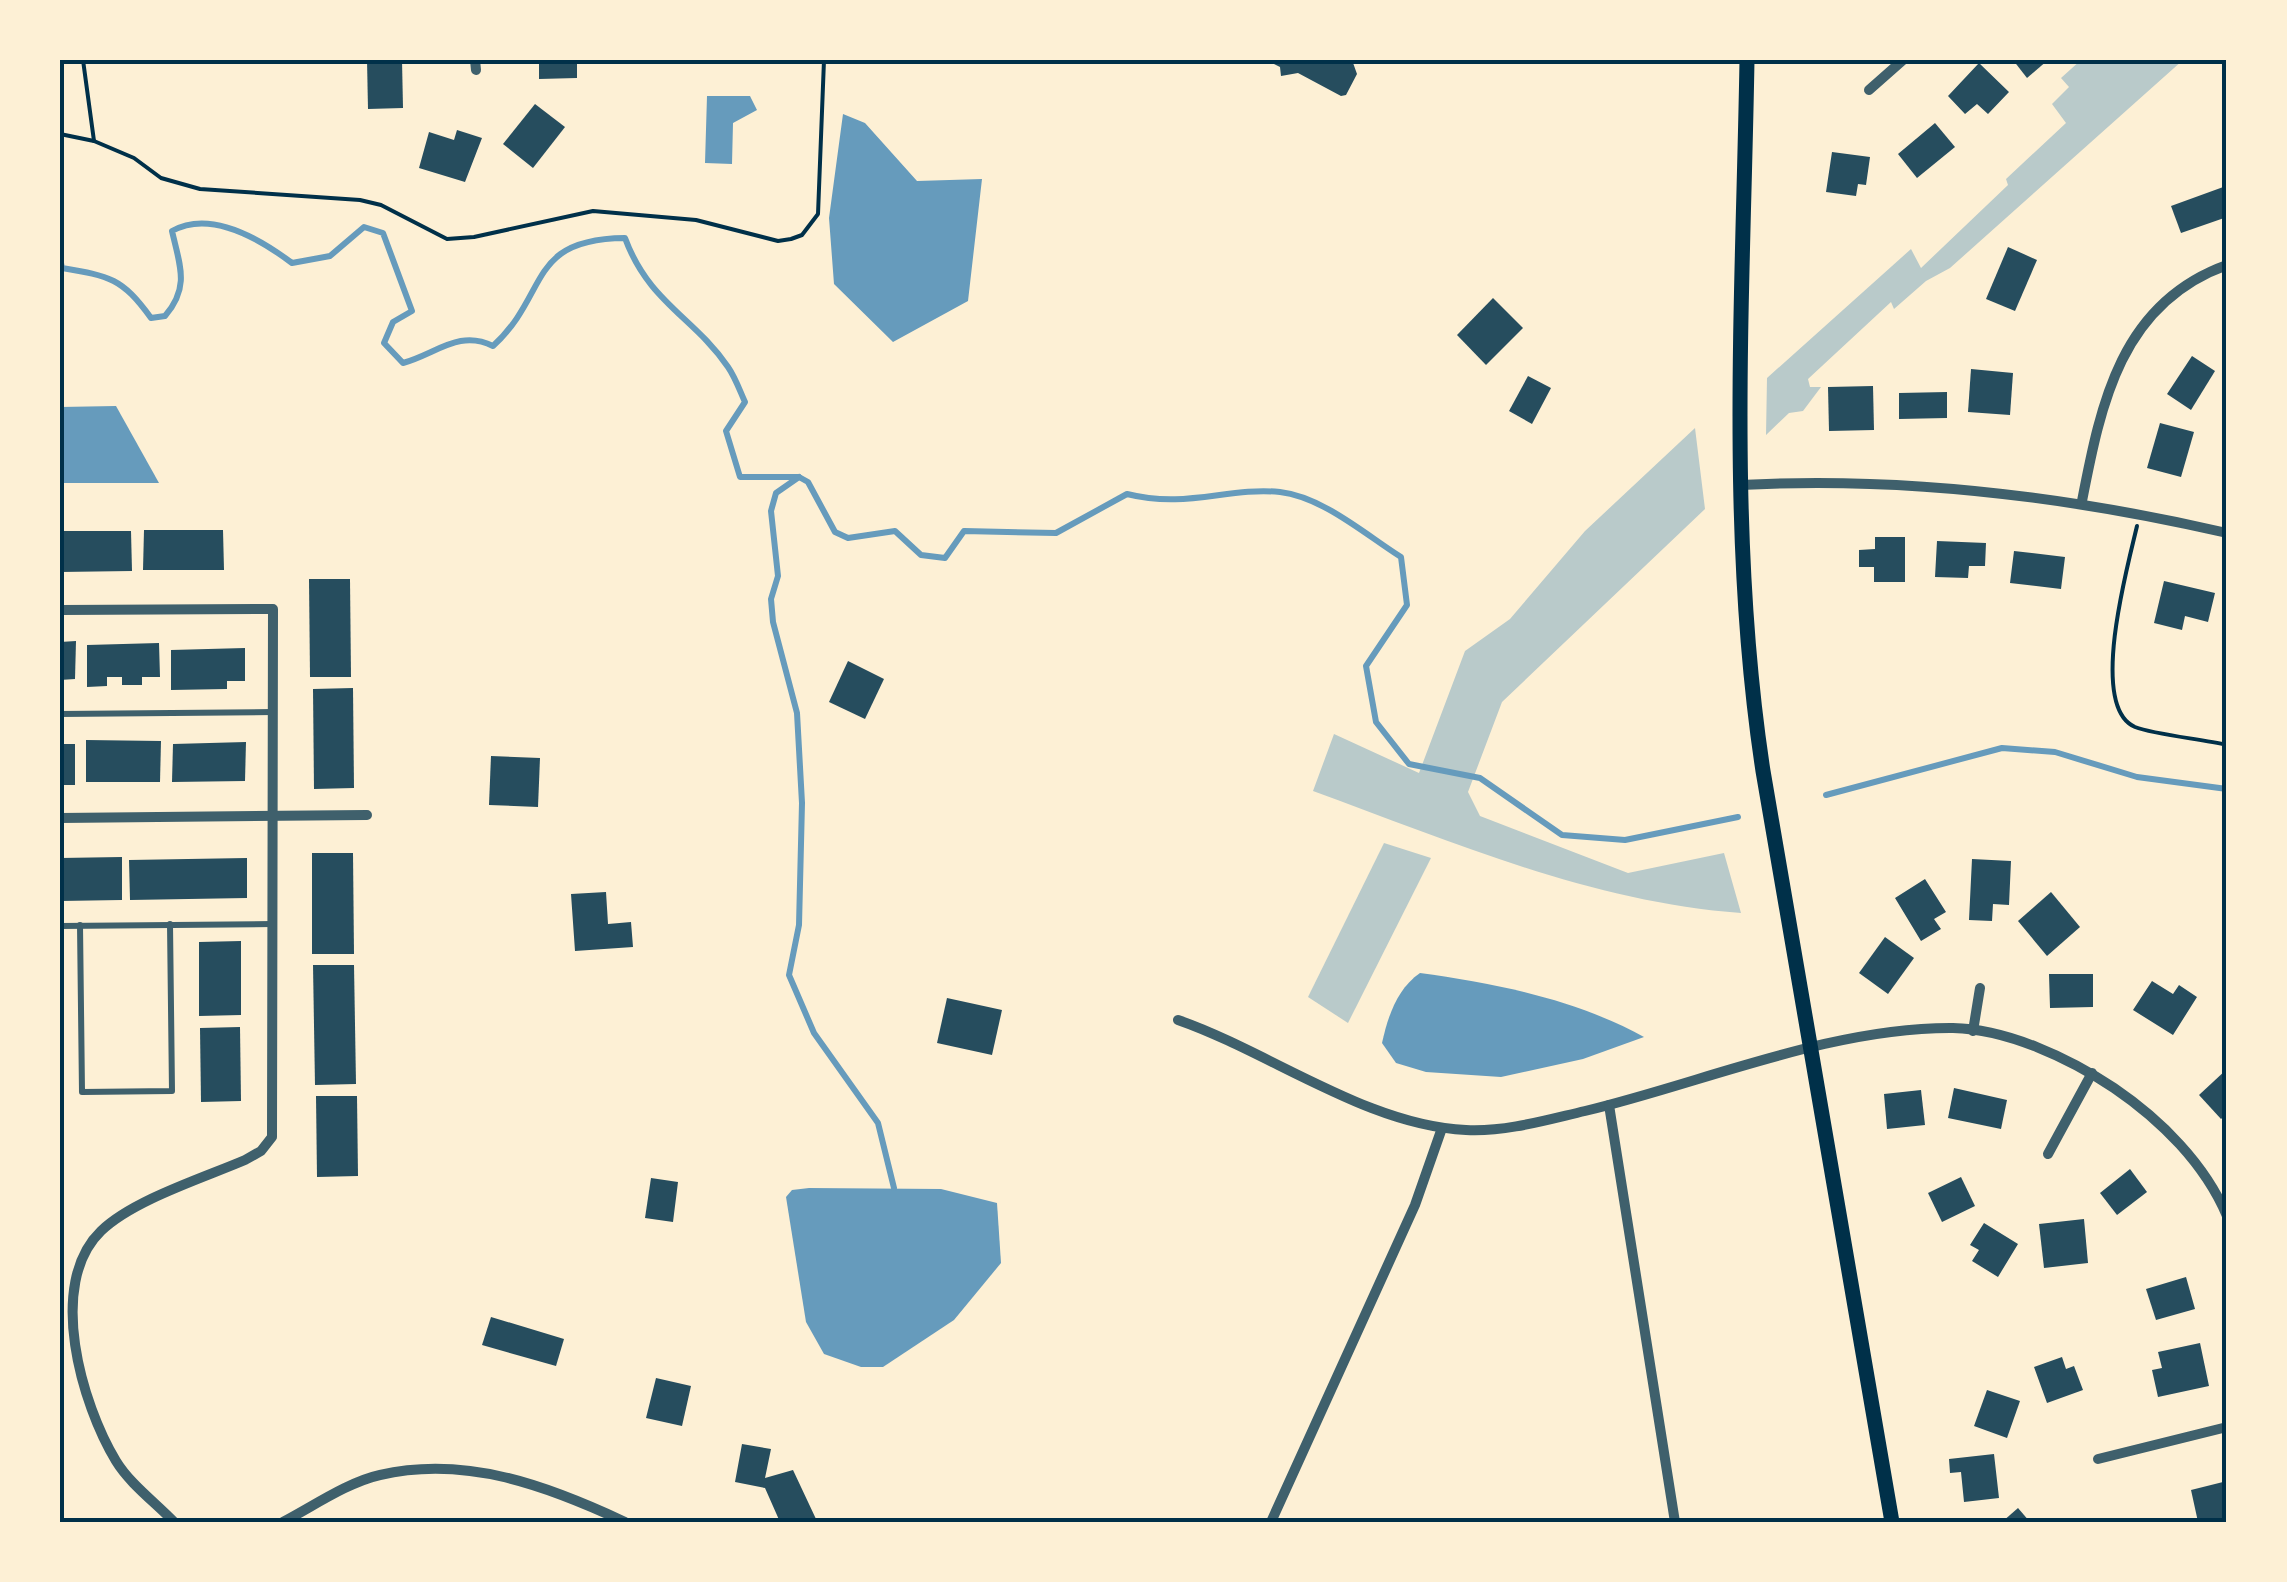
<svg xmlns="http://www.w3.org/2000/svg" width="2287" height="1582" font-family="Figtree,sans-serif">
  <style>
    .green { fill: #b9caca }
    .water { fill: #669bbc }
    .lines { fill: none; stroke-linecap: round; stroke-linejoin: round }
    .stream { stroke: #669bbc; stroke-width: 6 }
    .building { fill: #264d5e }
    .path { stroke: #003049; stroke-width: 4 }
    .service { stroke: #3f606c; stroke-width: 6 }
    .minor { stroke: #3f606c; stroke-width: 10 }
    .secondary { stroke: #003049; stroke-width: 15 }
    .neatline { fill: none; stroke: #003049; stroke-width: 4 }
  </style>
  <rect width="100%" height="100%" fill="#fdf0d5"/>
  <g class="green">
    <path d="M2081,60H2183L1950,268L1926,281L1894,309L1891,302L1808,379L1810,387H1821L1803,411L1789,413L1766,435L1767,378L1911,249L1921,268L2008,185L2006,179L2066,123L2052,104L2069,87L2061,78Z"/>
    <path d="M1695,428L1705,509L1502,702L1468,792L1480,816L1628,873L1724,853L1741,913C1591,902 1453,842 1313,791L1334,734L1419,773L1465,651L1510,619L1585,531Z"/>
    <path d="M1384,843L1431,858L1348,1023L1308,997Z"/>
  </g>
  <g class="water">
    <path d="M707,96H750L757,110L733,123L732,164L705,163Z"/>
    <path d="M843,114L865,123L917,181L982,179L968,301L893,342L834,284L829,218Z"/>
    <path d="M116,406L159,483H60V407Z"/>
    <path d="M1420,973C1495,983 1577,1000 1644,1037L1583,1059L1501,1077L1426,1072L1396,1063L1382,1043C1388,1016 1397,989 1420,973Z"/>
    <path d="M809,1188L941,1189L997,1203L1001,1263L954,1320L883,1367H861L824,1354L806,1322L786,1197L792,1190Z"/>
  </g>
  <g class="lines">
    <g class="stream">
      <path d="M60,258L62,268C110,276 122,278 151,318L165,316C190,287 180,266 172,231C211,209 260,239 292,263L330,256L364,227L383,233L412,311L393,322L384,343L403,363C436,354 459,329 493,346C550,294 526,239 625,238C649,303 694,317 728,367C735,377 740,391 745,402L726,431L740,477H799L808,482L835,532L848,538L895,531L921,555L945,558L964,531L1056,533L1127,494C1187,509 1227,487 1280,492C1323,497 1366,535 1401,557L1407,605L1366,666L1376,722L1409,764L1480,778L1562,835L1625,840L1738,817"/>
      <path d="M799,477L776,493L771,511L778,576L771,599L773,622L797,713L802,803L799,925L789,975L814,1033L878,1123L894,1188"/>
      <path d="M1826,795L2002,748L2055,752L2137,777L2227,789"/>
    </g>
  </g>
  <g class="building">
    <path d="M367,60H402L403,108L368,109Z"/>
    <path d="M539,60H577V78L539,79Z"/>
    <path d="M1266,60H1352L1357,74L1346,95L1341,96L1298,73L1281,76L1280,67Z"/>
    <path d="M2013,60H2048L2027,78Z"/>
    <path d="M1979,63L2009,92L1988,114L1977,104L1965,114L1948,96Z"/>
    <path d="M535,104L565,127L533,168L503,144Z"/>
    <path d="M1935,123L1955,147L1917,178L1898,154Z"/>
    <path d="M457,130L482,138L465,182L419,168L429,132L454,140Z"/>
    <path d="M1832,152L1870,157L1866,185L1858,184L1856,196L1826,192Z"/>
    <path d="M2226,186L2227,217L2181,233L2171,206Z"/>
    <path d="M2008,247L2037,260L2015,311L1986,299Z"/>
    <path d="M1493,298L1523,328L1486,365L1457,335Z"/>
    <path d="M2192,356L2215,371L2191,410L2167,394Z"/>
    <path d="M1971,369L2013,373L2010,415L1968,412Z"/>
    <path d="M1528,376L1551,388L1532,424L1509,411Z"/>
    <path d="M1873,386L1874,430L1829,431L1828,387Z"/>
    <path d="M1947,392V418L1899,419V393Z"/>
    <path d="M2160,423L2194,432L2181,477L2147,468Z"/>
    <path d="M144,530H223L224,570H143Z"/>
    <path d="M60,531H131L132,571L60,572Z"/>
    <path d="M1875,537H1905V582H1874V567H1859V550L1875,549Z"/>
    <path d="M1937,541L1986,543L1985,566H1969L1968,578L1935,577Z"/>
    <path d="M2014,551L2065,557L2061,589L2010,583Z"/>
    <path d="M309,579H350L351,677H310Z"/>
    <path d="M2164,581L2215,593L2208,622L2185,616L2182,630L2154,623Z"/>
    <path d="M76,641L75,679L60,680V642Z"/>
    <path d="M159,643L160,677H142V685H122V677H107V686L87,687V645Z"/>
    <path d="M245,648V681H227V689L171,690V650Z"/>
    <path d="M848,661L884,679L865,719L829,702Z"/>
    <path d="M353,688L354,788L314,789L313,689Z"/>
    <path d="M86,740L161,741L160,782H86Z"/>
    <path d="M246,742L245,781L172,782L173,744Z"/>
    <rect x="60" y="744" width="15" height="41"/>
    <path d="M491,756L540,758L538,807L489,805Z"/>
    <path d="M312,853H353L354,954H312Z"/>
    <path d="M122,857V900L60,901V858Z"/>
    <path d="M247,858V898L130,900L129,860Z"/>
    <path d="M1972,859L2011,861L2009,905L1993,904L1992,921L1969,920Z"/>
    <path d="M1925,879L1946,912L1934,919L1941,929L1921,941L1895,898Z"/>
    <path d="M606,892L608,924L631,922L633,947L575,951L571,894Z"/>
    <path d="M2051,892L2080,927L2047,956L2018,921Z"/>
    <path d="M1885,937L1914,958L1888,994L1859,973Z"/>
    <path d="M241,941V1015L199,1016V942Z"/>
    <path d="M313,965H354L356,1084L315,1085Z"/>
    <path d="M2049,974H2093V1007L2050,1008Z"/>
    <path d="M2152,981L2173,994L2179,985L2197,997L2173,1035L2133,1010Z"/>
    <path d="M947,998L1002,1010L992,1055L937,1043Z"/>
    <path d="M240,1027L241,1101L201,1102L200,1028Z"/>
    <path d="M2227,1069V1114L2221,1119L2199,1095Z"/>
    <path d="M1954,1088L2007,1100L2001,1129L1948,1118Z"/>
    <path d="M1921,1090L1925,1125L1887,1129L1884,1094Z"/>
    <path d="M316,1096H357L358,1176L317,1177Z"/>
    <path d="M2130,1169L2147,1192L2117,1215L2100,1193Z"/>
    <path d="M1961,1177L1975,1206L1942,1222L1928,1193Z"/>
    <path d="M651,1178L678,1182L673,1222L645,1218Z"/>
    <path d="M2084,1219L2088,1263L2044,1268L2039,1224Z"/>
    <path d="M1984,1223L2018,1244L1998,1277L1972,1261L1979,1250L1970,1245Z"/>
    <path d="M2186,1277L2195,1309L2156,1320L2146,1289Z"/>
    <path d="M491,1317L564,1339L556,1366L482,1345Z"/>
    <path d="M2200,1343L2209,1386L2158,1397L2152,1370L2162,1368L2158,1352Z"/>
    <path d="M2062,1357L2066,1369L2074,1366L2083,1390L2047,1403L2034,1367Z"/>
    <path d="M656,1378L691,1386L682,1426L646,1418Z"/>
    <path d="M1987,1390L2020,1401L2007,1438L1974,1426Z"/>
    <path d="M742,1444L771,1449L765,1478L793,1470L816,1519L780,1522L765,1488L735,1482Z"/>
    <path d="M1994,1454L1999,1498L1964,1502L1961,1472L1950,1473L1949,1459Z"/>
    <path d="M2227,1481V1522H2198L2191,1490Z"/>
    <path d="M2018,1508L2030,1522H2002Z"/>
  </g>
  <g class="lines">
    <g class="path">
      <path d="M83,60L94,141"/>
      <path d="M60,134L94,141L134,158L161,178L200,189L360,200L381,205L447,239L474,237L593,211L696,220L778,241L791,239L802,235L818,214L824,60"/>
      <path d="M2137,526C2128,565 2088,707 2135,727C2156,735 2202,739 2227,745"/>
    </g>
    <g class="service">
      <path d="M60,714L273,712"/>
      <path d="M80,925L82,1092L172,1091L170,924"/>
      <path d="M60,926L273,924"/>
    </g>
    <g class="minor">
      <path d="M475,60L476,70"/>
      <path d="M1869,90L1903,60"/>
      <path d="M1740,485C1905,476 2066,496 2227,533"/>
      <path d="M2082,501C2101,403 2121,303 2227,265"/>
      <path d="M60,610L273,609L272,1137L261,1151L245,1160C203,1178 133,1200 101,1231C46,1284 82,1405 116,1461C130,1484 156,1503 174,1522"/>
      <path d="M60,818L367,815"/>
      <path d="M1178,1020C1270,1052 1368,1126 1466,1130C1506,1132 1546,1120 1585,1111C1702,1083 1831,1027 1953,1028C2007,1029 2069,1058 2114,1088C2161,1120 2205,1164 2227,1216"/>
      <path d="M1973,1031L1980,988"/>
      <path d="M1609,1105L1675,1522"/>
      <path d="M2048,1154L2092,1073"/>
      <path d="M2098,1459L2227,1427"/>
      <path d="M283,1522C312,1507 348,1482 380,1475C466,1455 548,1486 625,1522"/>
      <path d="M1271,1522L1415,1205L1442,1128"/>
    </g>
    <path class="secondary" d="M1747,60C1743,297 1727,535 1763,771L1892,1522"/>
  </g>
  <rect width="2287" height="1582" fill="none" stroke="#fdf0d5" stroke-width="125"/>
  <rect x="62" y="62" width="2162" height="1458" class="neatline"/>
</svg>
